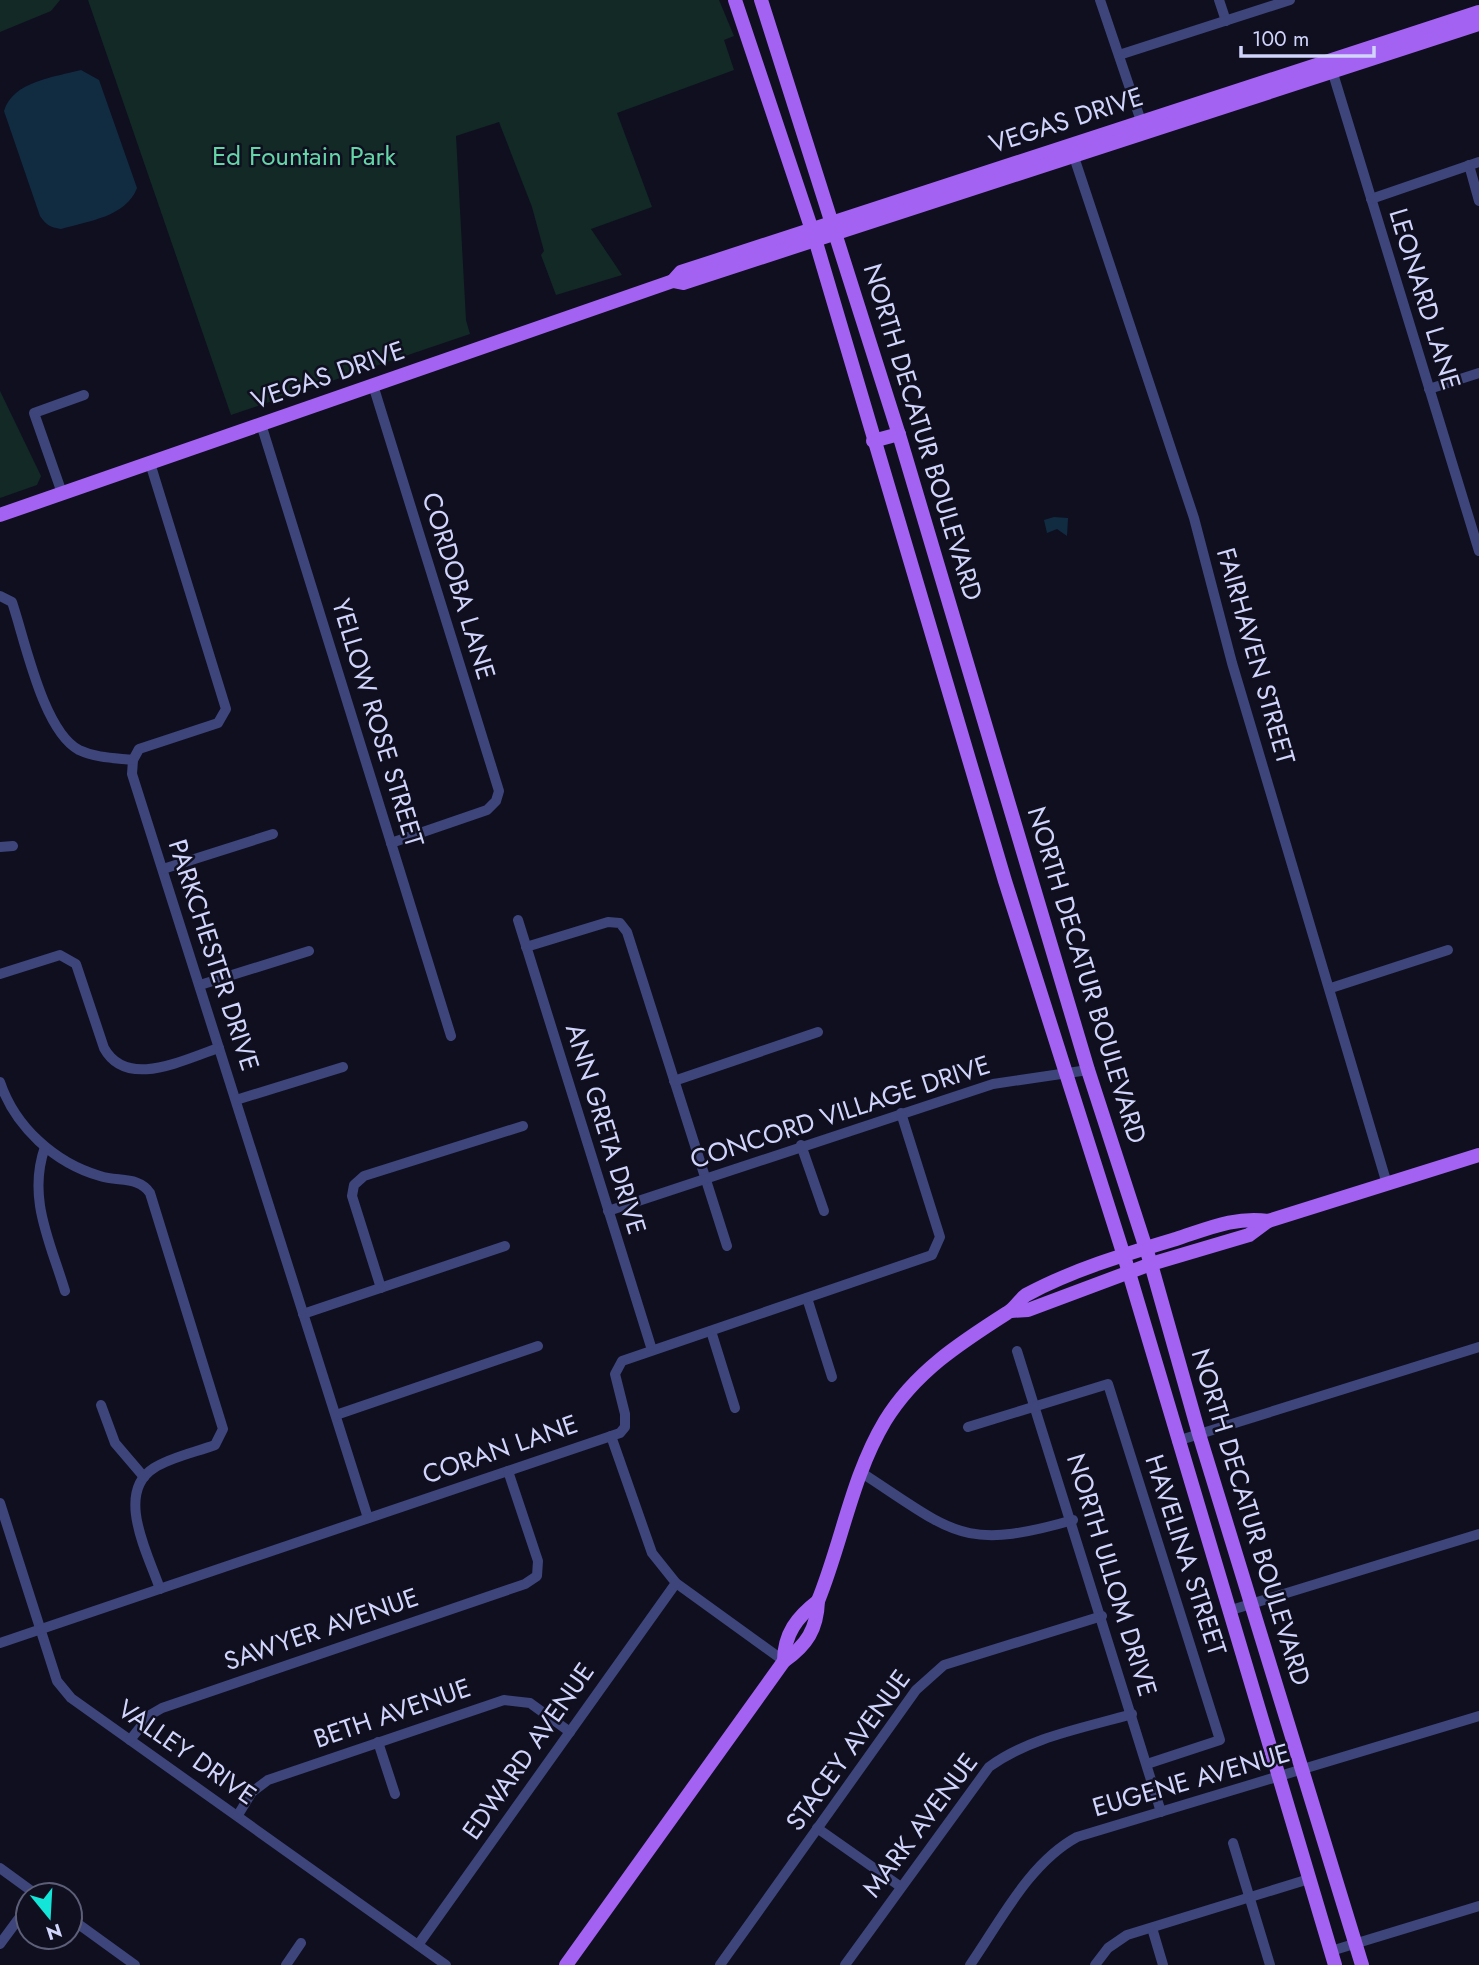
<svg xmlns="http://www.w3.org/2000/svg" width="1479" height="1965" font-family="Jost,sans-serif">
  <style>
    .green { fill: #122925 }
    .water { fill: #112c41 }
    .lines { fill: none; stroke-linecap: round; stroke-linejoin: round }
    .minor { stroke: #3e457b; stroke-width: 10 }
    .major { stroke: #a462f2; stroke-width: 14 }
    .labels { text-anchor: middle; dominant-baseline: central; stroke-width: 5; stroke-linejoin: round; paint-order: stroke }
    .street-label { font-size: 26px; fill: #d1d4fb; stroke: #0f0f20 }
    .park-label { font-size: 26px; fill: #64d5a6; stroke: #0f0f20 }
  </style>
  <rect width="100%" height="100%" fill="#0f0f20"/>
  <g class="green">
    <path d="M0,0H60L51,11L0,32Z"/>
    <path d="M88,0H719L734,36L724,40L734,70L617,113L652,207L591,229L622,275L556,295L541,255L544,251L532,207L499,122L456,136L466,320L470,334L231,415Z"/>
    <path d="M0,391L41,476L37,485L0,498Z"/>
  </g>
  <g class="water">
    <path d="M81,70L99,80L137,188C126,217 88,221 61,229C50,227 46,225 40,216L4,111C13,81 55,77 81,70Z"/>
    <path d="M1054,517L1068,518L1067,536L1057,529L1047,533L1044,520Z"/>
  </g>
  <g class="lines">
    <g class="minor">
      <path d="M1100,0L1143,127"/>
      <path d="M1219,0L1226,21"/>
      <path d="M1119,55L1290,0"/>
      <path d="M1331,67L1479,551"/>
      <path d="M1072,151L1194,518L1232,663L1387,1184"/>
      <path d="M1469,165L1479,201"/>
      <path d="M1371,199L1479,162"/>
      <path d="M373,385L499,791L496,801L487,810L391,843"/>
      <path d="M1429,389L1479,373"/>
      <path d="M261,424L451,1036"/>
      <path d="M150,463L226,709L218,723L139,749L133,760L132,774L368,1518"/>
      <path d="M62,493L34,413L84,395"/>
      <path d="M0,596L12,602C25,640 43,731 79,750C96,758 114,758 133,760"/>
      <path d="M0,847L13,846"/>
      <path d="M163,869L273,834"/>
      <path d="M518,920L652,1350"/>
      <path d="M526,947L608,922L620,923L627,932L727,1246"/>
      <path d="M0,974L60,955L76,964L104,1048C127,1090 184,1059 219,1048"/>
      <path d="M200,985L309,951"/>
      <path d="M1331,988L1448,950"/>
      <path d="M674,1081L818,1032"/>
      <path d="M0,1082C15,1127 55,1163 100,1176C118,1182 139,1176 150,1193L223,1429L215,1445C196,1452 171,1457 154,1468C114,1493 149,1556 160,1589"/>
      <path d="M236,1100L343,1067"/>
      <path d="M801,1145L824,1211"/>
      <path d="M45,1147C27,1198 50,1241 65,1291"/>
      <path d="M608,1211L993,1084L1088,1070"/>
      <path d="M381,1288L352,1196L354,1185L364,1176L523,1126"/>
      <path d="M807,1298L832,1377"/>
      <path d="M303,1314L505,1246"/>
      <path d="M711,1331L735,1408"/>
      <path d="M1017,1351L1161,1812"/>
      <path d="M101,1405L115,1443L144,1477"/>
      <path d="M336,1415L538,1346"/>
      <path d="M968,1427L1108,1384L1220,1740L1147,1764"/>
      <path d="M611,1436L652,1553L676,1583L784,1661"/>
      <path d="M1177,1441L1479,1347"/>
      <path d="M862,1473C953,1532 962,1552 1073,1520"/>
      <path d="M0,1503L57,1681L71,1698L446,1965"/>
      <path d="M1228,1611L1479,1534"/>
      <path d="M0,1643L620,1433L625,1427V1414L615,1374L622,1361L932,1255L940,1237L901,1113"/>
      <path d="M130,1740L150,1715L162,1708L525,1584L537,1576L538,1561L508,1471"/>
      <path d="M378,1742L395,1794"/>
      <path d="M238,1815L252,1792L268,1780L504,1700L530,1703L570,1732"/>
      <path d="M817,1828L901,1887"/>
      <path d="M1233,1843L1270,1965"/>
      <path d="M0,1868L37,1895"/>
      <path d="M70,1918L135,1965"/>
      <path d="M1152,1928L1163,1965"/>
      <path d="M0,1944L28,1906"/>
      <path d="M418,1945L676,1583"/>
      <path d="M1331,1951L1479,1906"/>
      <path d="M286,1965L301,1943"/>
      <path d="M720,1965L916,1690L944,1665L1102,1616"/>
      <path d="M845,1965L989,1767C1030,1737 1084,1728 1132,1714"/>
      <path d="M970,1965C1000,1922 1029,1863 1077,1837L1479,1716"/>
      <path d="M1095,1965L1108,1948L1127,1935L1309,1879"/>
    </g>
    <g class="major">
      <path d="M735,0L815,239L1005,881L1124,1256L1335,1965"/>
      <path d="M761,0L900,438L1088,1070L1151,1264L1199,1434L1362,1965"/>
      <path d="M673,281L681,272L1479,12"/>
      <path d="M873,441L899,434"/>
      <path d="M0,515L673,281L683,283L1479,24"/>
      <path d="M1011,1311L1028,1310L1151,1264L1249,1235L1268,1221L1479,1155"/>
      <path d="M784,1661C784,1634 797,1617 818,1601"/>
      <path d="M566,1965L784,1661C807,1645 817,1629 818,1601C842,1542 852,1476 885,1421C915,1372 960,1343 1007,1313C1015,1309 1019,1300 1026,1295C1072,1270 1126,1254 1176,1239C1207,1229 1236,1216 1268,1221"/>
    </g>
  </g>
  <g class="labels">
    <g class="street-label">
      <text transform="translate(1066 120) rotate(-18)">VEGAS DRIVE</text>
      <text transform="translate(1425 299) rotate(73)">LEONARD LANE</text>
      <text transform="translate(328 375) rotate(-19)">VEGAS DRIVE</text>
      <text transform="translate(923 432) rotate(73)">NORTH DECATUR BOULEVARD</text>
      <text transform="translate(459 586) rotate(73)">CORDOBA LANE</text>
      <text transform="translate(1256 656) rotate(74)">FAIRHAVEN STREET</text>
      <text transform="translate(378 723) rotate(73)">YELLOW ROSE STREET</text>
      <text transform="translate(214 955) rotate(72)">PARKCHESTER DRIVE</text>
      <text transform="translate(1087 975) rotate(73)">NORTH DECATUR BOULEVARD</text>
      <text transform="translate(840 1112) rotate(-18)">CONCORD VILLAGE DRIVE</text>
      <text transform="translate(606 1129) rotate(73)">ANN GRETA DRIVE</text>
      <text transform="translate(500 1449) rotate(-19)">CORAN LANE</text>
      <text transform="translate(1251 1517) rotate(73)">NORTH DECATUR BOULEVARD</text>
      <text transform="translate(1186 1555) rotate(72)">HAVELINA STREET</text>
      <text transform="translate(1112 1575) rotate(73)">NORTH ULLOM DRIVE</text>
      <text transform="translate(321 1629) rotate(-19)">SAWYER AVENUE</text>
      <text transform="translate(392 1713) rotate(-19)">BETH AVENUE</text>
      <text transform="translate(848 1750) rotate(-54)">STACEY AVENUE</text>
      <text transform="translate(528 1751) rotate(-55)">EDWARD AVENUE</text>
      <text transform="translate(187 1752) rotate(35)">VALLEY DRIVE</text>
      <text transform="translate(1191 1780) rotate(-16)">EUGENE AVENUE</text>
      <text transform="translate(920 1825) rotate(-53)">MARK AVENUE</text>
    </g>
    <g class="park-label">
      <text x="304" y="156">Ed Fountain Park</text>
    </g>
  </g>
  <g transform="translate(49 1916) rotate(162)"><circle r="33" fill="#0f0f20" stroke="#5d5e78" stroke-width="2"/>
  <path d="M0-5L12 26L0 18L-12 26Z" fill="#13e6d8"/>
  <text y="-10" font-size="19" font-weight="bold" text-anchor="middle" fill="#d1d4fb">N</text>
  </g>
  <path d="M1241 46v10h133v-10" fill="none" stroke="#d1d4fb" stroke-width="3.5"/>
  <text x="1252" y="46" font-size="21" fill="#d1d4fb" stroke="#0f0f20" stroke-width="5" paint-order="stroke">100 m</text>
</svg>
